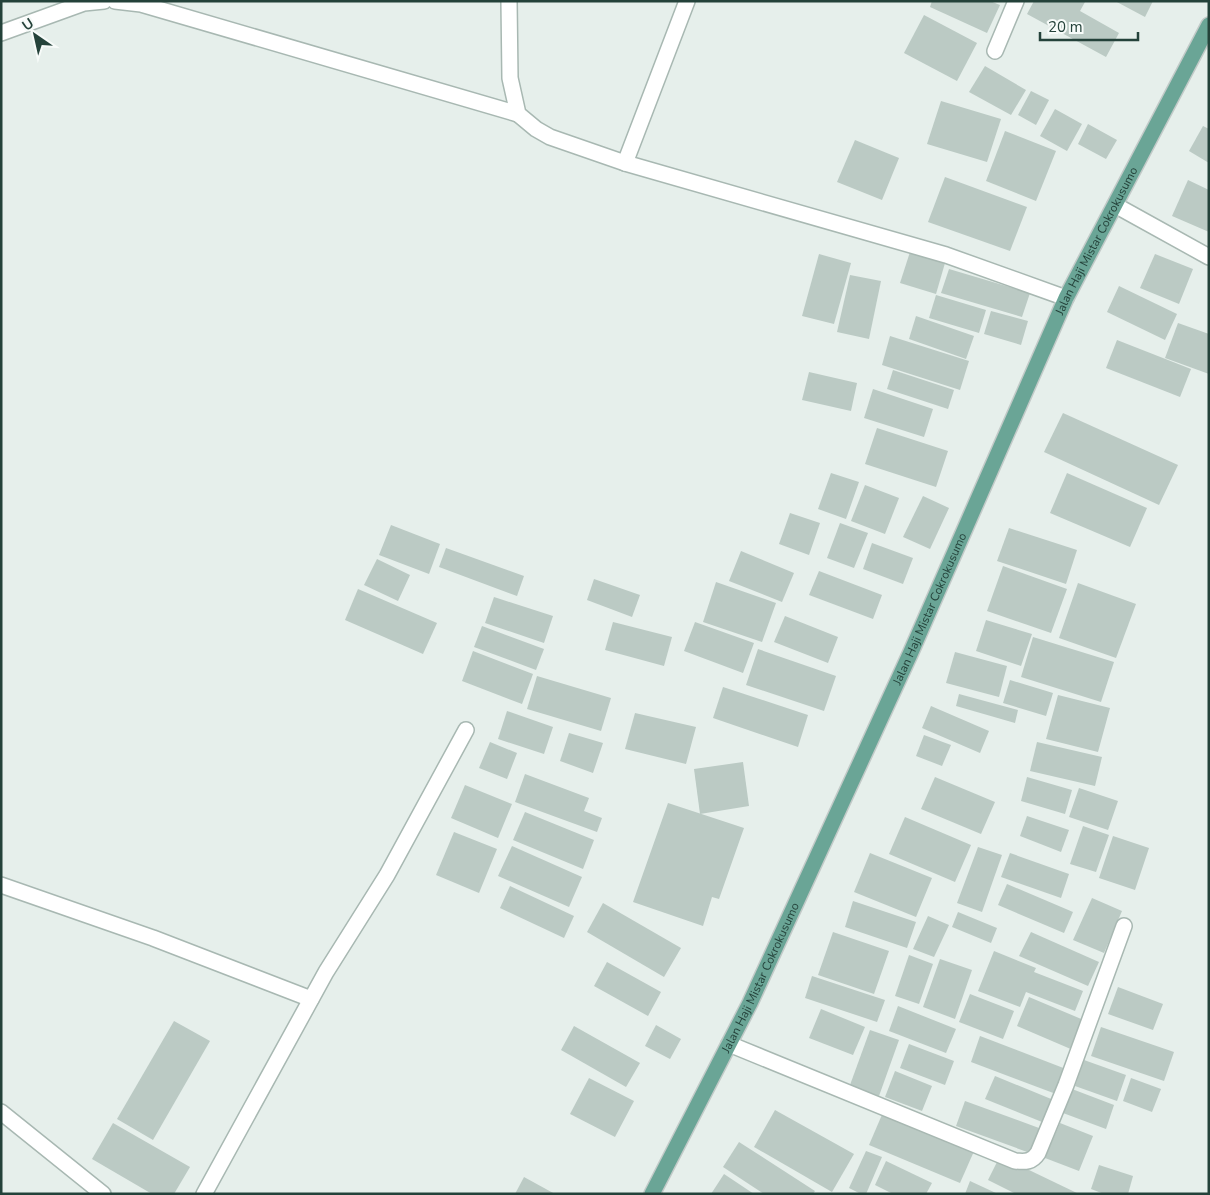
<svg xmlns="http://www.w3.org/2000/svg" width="1210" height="1195" font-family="'Nunito Sans',sans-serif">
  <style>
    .building { fill: #bbcac4 }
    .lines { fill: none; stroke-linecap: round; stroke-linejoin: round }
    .street-casing { stroke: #a8b8b2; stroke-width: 18 }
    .primary-casing { stroke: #c2cac8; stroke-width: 18 }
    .street { stroke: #fff; stroke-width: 15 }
    .primary { stroke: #6aa596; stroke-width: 15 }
    .labels { text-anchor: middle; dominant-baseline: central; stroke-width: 4; stroke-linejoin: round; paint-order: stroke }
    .street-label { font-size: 12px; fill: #24423a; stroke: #f7fbf9 }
  </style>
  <rect width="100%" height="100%" fill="#e6efeb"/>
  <g class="building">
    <path d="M932,1H990L1000,5L987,33L930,7Z"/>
    <path d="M1034,1L1085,2L1080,11L1119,33L1106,57L1027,14Z"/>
    <path d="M1115,1H1153L1145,17Z"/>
    <path d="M924,15L977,43L957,81L904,53Z"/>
    <path d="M985,66L1026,90L1011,115L969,92Z"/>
    <path d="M1031,91L1049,100L1036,125L1018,115Z"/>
    <path d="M941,101L1001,119L987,162L927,144Z"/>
    <path d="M1055,109L1082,124L1067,151L1040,136Z"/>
    <path d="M1088,124L1117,140L1106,159L1078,144Z"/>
    <path d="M1203,126L1209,129V163L1189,151Z"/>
    <path d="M1005,131L1056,151L1036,201L986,181Z"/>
    <path d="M855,140L899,158L882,200L837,182Z"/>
    <path d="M945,177L1027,207L1010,251L928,222Z"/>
    <path d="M1188,180L1209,190V232L1172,216Z"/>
    <path d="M910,252L945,263L936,294L900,283Z"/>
    <path d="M819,254L851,263L834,324L802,316Z"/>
    <path d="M1155,254L1193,269L1179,304L1140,288Z"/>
    <path d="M949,269L1030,293L1022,317L941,293Z"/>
    <path d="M850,275L881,281L869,339L837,332Z"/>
    <path d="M1119,286L1177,314L1165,340L1107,312Z"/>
    <path d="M936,295L986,310L979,333L929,318Z"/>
    <path d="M991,311L1028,321L1021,345L984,334Z"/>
    <path d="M916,316L974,336L966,359L909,339Z"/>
    <path d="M1178,323L1209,334V374L1165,358Z"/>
    <path d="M890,336L969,361L960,390L882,365Z"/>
    <path d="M1117,340L1191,369L1180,397L1106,368Z"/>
    <path d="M893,370L954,390L948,409L887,389Z"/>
    <path d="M809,372L857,383L851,411L802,400Z"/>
    <path d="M873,389L933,409L924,437L864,418Z"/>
    <path d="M1063,413L1178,465L1159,505L1044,452Z"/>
    <path d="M877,428L948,451L936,487L865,464Z"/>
    <path d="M831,473L859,482L846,519L818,509Z"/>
    <path d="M1067,473L1147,508L1130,547L1050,513Z"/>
    <path d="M865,485L899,498L885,534L851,521Z"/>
    <path d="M923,496L949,508L930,549L903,537Z"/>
    <path d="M790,513L820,523L809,555L779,544Z"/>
    <path d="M840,523L868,533L854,568L827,558Z"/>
    <path d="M391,525L440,544L429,574L379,555Z"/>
    <path d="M1009,528L1077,550L1066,584L997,561Z"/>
    <path d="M872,543L913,558L903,584L863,569Z"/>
    <path d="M446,548L524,576L517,596L439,567Z"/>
    <path d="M741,551L794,573L782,602L729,581Z"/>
    <path d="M377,559L410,575L398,601L364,585Z"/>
    <path d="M1003,566L1067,589L1051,633L987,611Z"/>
    <path d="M819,571L882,595L873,619L809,595Z"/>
    <path d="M594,579L640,595L632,617L587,600Z"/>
    <path d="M716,582L776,603L762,642L703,622Z"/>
    <path d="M1078,583L1136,604L1116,658L1059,638Z"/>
    <path d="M358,589L437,623L423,654L345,620Z"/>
    <path d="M494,597L553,616L544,643L485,623Z"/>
    <path d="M785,616L838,637L828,663L774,642Z"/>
    <path d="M986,620L1032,634L1021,666L976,651Z"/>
    <path d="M613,622L672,637L664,666L605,650Z"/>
    <path d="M695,622L754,643L743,673L684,651Z"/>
    <path d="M482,626L544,649L536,670L474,647Z"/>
    <path d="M1033,637L1114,662L1101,702L1021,677Z"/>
    <path d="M758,649L836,676L824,711L746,685Z"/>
    <path d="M473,651L533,674L522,704L462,681Z"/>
    <path d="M955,652L1007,666L999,697L946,683Z"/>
    <path d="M537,676L611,698L601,731L527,709Z"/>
    <path d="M1010,680L1053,693L1046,716L1003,703Z"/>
    <path d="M723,687L808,715L798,747L713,718Z"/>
    <path d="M959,694L1018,710L1015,723L956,706Z"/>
    <path d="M1058,695L1110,708L1098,752L1046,739Z"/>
    <path d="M931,706L989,731L980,753L922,728Z"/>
    <path d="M507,711L553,727L544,754L498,739Z"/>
    <path d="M635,713L696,727L686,764L625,749Z"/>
    <path d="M569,733L603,743L593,773L560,761Z"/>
    <path d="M924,735L951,745L942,766L916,756Z"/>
    <path d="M490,742L517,753L507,779L479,768Z"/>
    <path d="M1037,742L1102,757L1095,786L1030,771Z"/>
    <path d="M743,762L749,806L700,814L694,769Z"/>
    <path d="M525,774L589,798L584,811L602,818L597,832L515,802Z"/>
    <path d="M935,777L995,802L981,834L921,809Z"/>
    <path d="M1027,777L1072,790L1065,814L1021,801Z"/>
    <path d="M465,785L512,804L498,838L451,818Z"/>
    <path d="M1079,788L1118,801L1108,830L1069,817Z"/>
    <path d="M668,803L744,828L719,899L712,897L703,926L633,902Z"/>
    <path d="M525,812L594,840L583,869L513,840Z"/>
    <path d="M1027,816L1069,830L1061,852L1020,836Z"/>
    <path d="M905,817L971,845L955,882L889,854Z"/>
    <path d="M1083,826L1109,835L1096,872L1070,864Z"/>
    <path d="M454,832L497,849L479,893L436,875Z"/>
    <path d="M1113,836L1149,848L1135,890L1099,878Z"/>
    <path d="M512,846L582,877L569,907L498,876Z"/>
    <path d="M978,847L1002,855L982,912L957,903Z"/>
    <path d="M870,853L932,878L916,917L854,892Z"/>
    <path d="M1010,853L1069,874L1061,898L1001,877Z"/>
    <path d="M1007,884L1073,912L1064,933L998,905Z"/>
    <path d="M510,886L574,916L564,938L500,908Z"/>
    <path d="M1092,898L1122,911L1104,953L1073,940Z"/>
    <path d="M853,901L916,922L907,948L845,927Z"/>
    <path d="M603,903L681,948L664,977L587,932Z"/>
    <path d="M958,912L997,928L991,943L952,927Z"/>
    <path d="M928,916L949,925L934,957L913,949Z"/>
    <path d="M833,932L889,951L874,994L818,975Z"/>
    <path d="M1031,932L1099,962L1088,986L1019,956Z"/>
    <path d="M994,951L1036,968L1034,972L1083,991L1075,1011L1026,992L1020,1007L978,991Z"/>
    <path d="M909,955L933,964L919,1004L895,996Z"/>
    <path d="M940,959L972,970L955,1019L923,1007Z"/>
    <path d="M607,962L661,992L648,1016L594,986Z"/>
    <path d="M812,976L885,1000L877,1022L805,998Z"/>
    <path d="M1118,987L1163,1004L1153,1030L1108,1014Z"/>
    <path d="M970,994L1014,1011L1003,1039L959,1022Z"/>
    <path d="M1029,997L1086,1021L1073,1050L1017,1026Z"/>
    <path d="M898,1006L956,1029L946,1053L889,1031Z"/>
    <path d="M821,1009L865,1027L853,1055L809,1038Z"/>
    <path d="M174,1021L210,1041L153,1140L117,1119Z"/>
    <path d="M656,1025L681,1039L670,1059L645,1046Z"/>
    <path d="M574,1026L640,1063L626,1087L561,1050Z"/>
    <path d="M1101,1027L1174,1052L1164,1081L1091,1056Z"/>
    <path d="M870,1030L899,1040L879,1096L850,1085Z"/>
    <path d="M980,1036L1066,1069L1056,1094L971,1062Z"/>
    <path d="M909,1044L954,1061L945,1085L900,1068Z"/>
    <path d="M1084,1060L1126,1075L1117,1101L1075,1086Z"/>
    <path d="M895,1071L932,1086L922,1111L885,1097Z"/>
    <path d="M995,1076L1056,1101L1047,1124L985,1099Z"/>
    <path d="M589,1078L634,1101L615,1137L570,1114Z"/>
    <path d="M1131,1078L1161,1089L1152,1112L1123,1101Z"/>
    <path d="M1072,1089L1114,1105L1106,1129L1063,1113Z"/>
    <path d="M965,1101L1039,1128L1030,1153L956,1126Z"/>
    <path d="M775,1110L854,1154L832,1192L754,1147Z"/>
    <path d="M884,1110L975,1149L960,1183L869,1145Z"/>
    <path d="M113,1123L190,1167L174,1194H152L92,1159Z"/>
    <path d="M1060,1123L1093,1136L1079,1171L1045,1158Z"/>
    <path d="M739,1142L815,1191L813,1194H764L723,1167Z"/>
    <path d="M866,1151L882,1157L866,1194H861L849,1188Z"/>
    <path d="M1000,1156L1079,1194H1016L988,1180Z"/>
    <path d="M886,1161L932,1183L926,1194H893L875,1185Z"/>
    <path d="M1099,1165L1133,1176L1128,1194H1104L1091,1189Z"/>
    <path d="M724,1174L754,1194H711Z"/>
    <path d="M524,1177L555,1194H515Z"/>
    <path d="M970,1181L998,1194H965Z"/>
  </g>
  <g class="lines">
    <defs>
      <g id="street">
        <path d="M115,1L141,4L518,114"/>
        <path d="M509,1L510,78L518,114L536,129L550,137L625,163L946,255L1066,298"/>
        <path d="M1,33L84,3L104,1"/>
        <path d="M995,51L1016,1"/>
        <path d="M625,163L687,1"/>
        <path d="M1115,205L1209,257"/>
        <path d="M1,885L153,938L311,999"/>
        <path d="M729,1044L1015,1161C1026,1162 1032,1162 1038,1153L1066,1085L1124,926"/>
        <path d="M1,1112L103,1194"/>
        <path d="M204,1194L326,972L387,875L466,730"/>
      </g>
      <g id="primary">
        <path id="s1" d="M652,1194L750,1003L911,652L1066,298L1209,25"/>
      </g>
    </defs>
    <use href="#street" class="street-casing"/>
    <use href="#primary" class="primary-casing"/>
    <use href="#street" class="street"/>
    <use href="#primary" class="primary"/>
  </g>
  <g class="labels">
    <g class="street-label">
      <text stroke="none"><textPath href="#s1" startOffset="1052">Jalan Haji Mistar Cokrokusumo</textPath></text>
      <text stroke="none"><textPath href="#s1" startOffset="648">Jalan Haji Mistar Cokrokusumo</textPath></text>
      <text stroke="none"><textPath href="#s1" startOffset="242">Jalan Haji Mistar Cokrokusumo</textPath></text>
    </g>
  </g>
  <rect width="1210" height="1195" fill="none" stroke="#24423a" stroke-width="5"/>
  <g transform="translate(35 35) rotate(326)" stroke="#f7fbf9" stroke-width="4" paint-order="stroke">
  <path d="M0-4L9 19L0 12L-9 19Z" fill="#24423a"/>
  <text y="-8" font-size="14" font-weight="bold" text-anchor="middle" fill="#24423a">U</text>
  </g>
  <path d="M1040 32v8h98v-8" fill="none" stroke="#24423a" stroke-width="2.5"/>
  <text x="1048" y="32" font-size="15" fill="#24423a" stroke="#f7fbf9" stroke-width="4" paint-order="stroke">20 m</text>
</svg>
